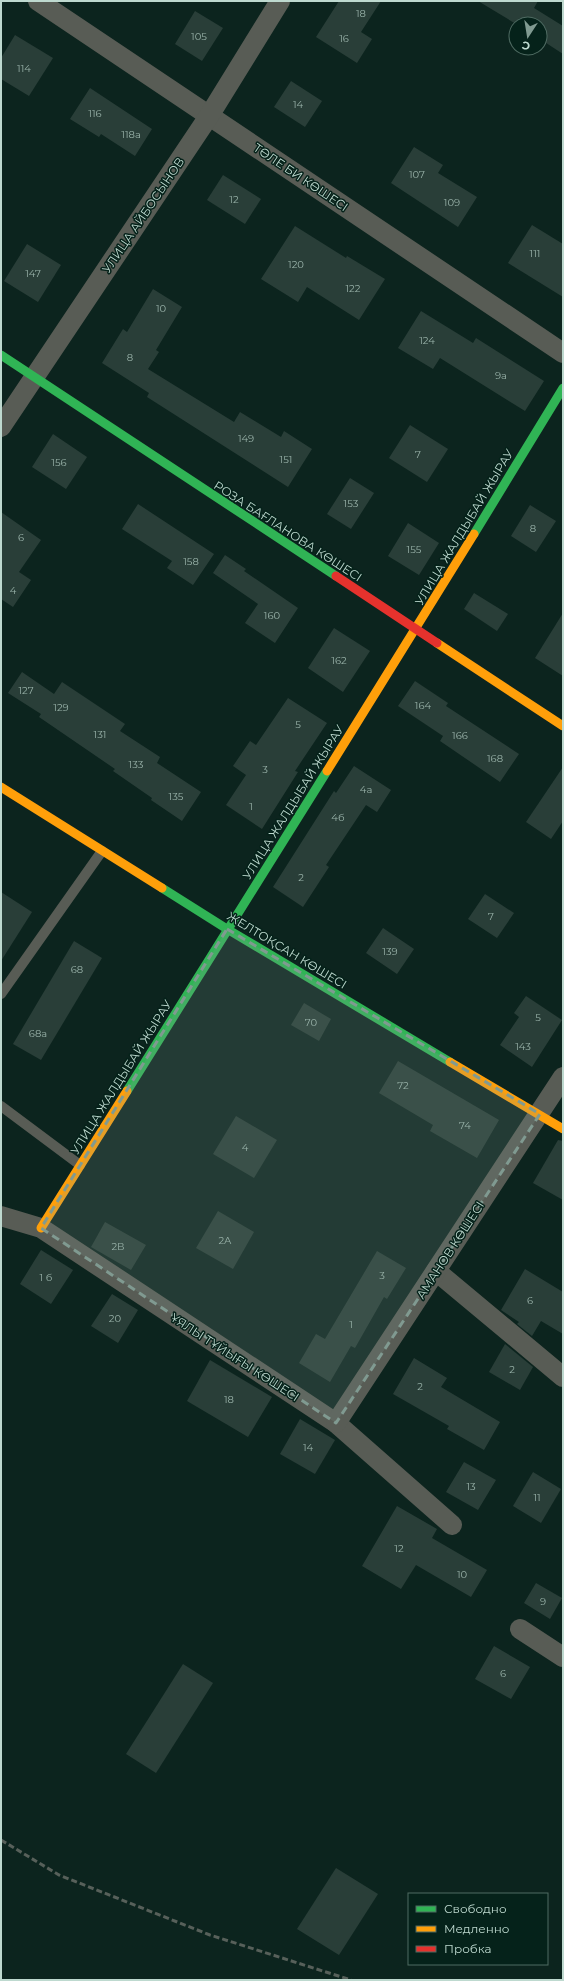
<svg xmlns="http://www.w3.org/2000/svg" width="564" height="1981" font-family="Montserrat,sans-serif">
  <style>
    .building { fill: #293e38 }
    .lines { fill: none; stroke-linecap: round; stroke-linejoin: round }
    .lane { stroke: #585c55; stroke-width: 10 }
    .street { stroke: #585c55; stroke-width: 20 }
    .fast { stroke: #30b455; stroke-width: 9 }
    .slow { stroke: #ff9f0a; stroke-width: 9 }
    .jam { stroke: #e5322d; stroke-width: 9 }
    .rail { stroke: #57605a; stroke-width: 3; stroke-dasharray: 6 3; stroke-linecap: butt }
    .marked { fill: #809a91; fill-opacity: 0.2; stroke: #809a91; stroke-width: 3; stroke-dasharray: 8 5; stroke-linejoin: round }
    .labels { text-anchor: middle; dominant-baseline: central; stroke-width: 3; stroke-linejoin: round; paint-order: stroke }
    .number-label { font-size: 10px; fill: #99b2a9 }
    .street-label { font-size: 12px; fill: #bed9cf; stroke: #05221a }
  </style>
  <rect width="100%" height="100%" fill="#0c241e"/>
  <g class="building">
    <path d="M339,1H381L361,32L372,39L357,63L316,37Z"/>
    <path d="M478,1H538L534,8L563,26V54L540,39V24H516Z"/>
    <path d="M195,11L223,28L202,61L175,44Z"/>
    <path d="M15,35L53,58L29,96L1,79V58Z"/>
    <path d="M291,81L322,101L305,127L274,107Z"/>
    <path d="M90,88L152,129L135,156L101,134L99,137L70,119Z"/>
    <path d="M414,147L443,165L438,173L477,197L458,227L391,183Z"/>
    <path d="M223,175L261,199L245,224L207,200Z"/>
    <path d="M532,225L563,244V297L508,263Z"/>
    <path d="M295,226L346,258L347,256L385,279L359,320L307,287L298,302L261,279Z"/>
    <path d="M27,244L61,265L38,302L4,281Z"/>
    <path d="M153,289L182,307L156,350L159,352L148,369L234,422L240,412L281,437L284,431L312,449L288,487L147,397L149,393L102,363L123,329L127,332Z"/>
    <path d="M421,311L473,343L476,338L544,381L525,411L440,358L433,369L398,348Z"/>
    <path d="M410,425L448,449L427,482L389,458Z"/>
    <path d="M53,434L87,457L66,489L32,467Z"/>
    <path d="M350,478L374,493L351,529L327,514Z"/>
    <path d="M138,504L214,554L193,585L167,568L172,561L122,529Z"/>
    <path d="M530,505L556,521L536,552L511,536Z"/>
    <path d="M1,512L41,540L19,572L31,580L13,607L1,599Z"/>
    <path d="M408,523L439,543L419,575L388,556Z"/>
    <path d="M225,555L246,569L244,571L298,608L275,643L245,623L258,604L213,573Z"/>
    <path d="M474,593L508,614L497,631L464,609Z"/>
    <path d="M563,613V676L535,658Z"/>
    <path d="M334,628L370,651L343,692L308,668Z"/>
    <path d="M22,672L54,694L62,682L125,724L120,731L160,757L157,763L201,792L182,821L151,800L152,798L113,771L115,769L39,717L41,714L8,693Z"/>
    <path d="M415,681L448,703L446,706L519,754L500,782L440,741L443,736L398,706Z"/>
    <path d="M288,698L327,723L295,771L298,772L262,829L226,805L246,775L233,766L250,741L256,745Z"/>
    <path d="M354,766L391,790L377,812L366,805L326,865L329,867L303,907L273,887L334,791L336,793Z"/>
    <path d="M563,767V821L551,839L526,822Z"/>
    <path d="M1,892L32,912L1,961Z"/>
    <path d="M485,894L514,913L497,938L468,919Z"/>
    <path d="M383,928L414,949L397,974L366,953Z"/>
    <path d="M74,941L102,958L41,1060L13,1044Z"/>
    <path d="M526,996L562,1020L532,1067L500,1045L519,1017L514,1013Z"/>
    <path d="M304,1003L331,1019L319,1041L291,1025Z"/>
    <path d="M398,1061L499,1120L477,1158L430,1131L433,1125L379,1093Z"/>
    <path d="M236,1116L277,1140L254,1178L213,1154Z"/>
    <path d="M558,1140L563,1141V1200L533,1183Z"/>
    <path d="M218,1211L254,1232L233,1269L196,1248Z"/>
    <path d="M105,1222L146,1245L131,1270L91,1247Z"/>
    <path d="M41,1250L73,1270L51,1304L20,1284Z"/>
    <path d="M377,1251L406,1268L387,1299L384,1297L355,1348L351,1346L330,1382L299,1363L316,1334L325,1339Z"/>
    <path d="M525,1269L563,1292V1334L541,1321L532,1336L517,1324L519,1322L501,1310Z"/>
    <path d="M112,1294L138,1310L118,1343L91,1326Z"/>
    <path d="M505,1344L533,1367L520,1390L489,1372Z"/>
    <path d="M414,1358L447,1378L441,1387L500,1422L484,1450L447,1429L449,1426L393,1394Z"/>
    <path d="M210,1360L272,1397L248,1437L187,1401Z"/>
    <path d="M300,1419L335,1440L315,1474L280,1454Z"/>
    <path d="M464,1462L496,1480L478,1510L446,1492Z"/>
    <path d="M533,1472L561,1489L541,1523L513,1506Z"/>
    <path d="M397,1506L437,1529L432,1538L487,1570L471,1597L416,1565L401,1589L362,1566Z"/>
    <path d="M536,1583L562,1598L550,1619L524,1603Z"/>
    <path d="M494,1646L530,1667L511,1699L475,1679Z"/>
    <path d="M183,1664L213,1683L156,1773L126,1754Z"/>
    <path d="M336,1868L378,1894L339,1955L297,1929Z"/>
  </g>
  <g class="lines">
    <g class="lane">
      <path d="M1,994L102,851"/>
      <path d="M1,1106L80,1165"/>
    </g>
    <g class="street">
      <path d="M38,1L563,353"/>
      <path d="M1,427L209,116L280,1"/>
      <path d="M1,1216L41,1228L336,1423L452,1525"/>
      <path d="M436,1271L563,1377"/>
      <path d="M336,1423L563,1077"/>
      <path d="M520,1629L563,1657"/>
    </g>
    <g class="fast">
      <path d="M1,355L336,576"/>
      <path d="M474,534L563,388"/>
      <path d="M162,888L227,929L450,1062"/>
      <path d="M127,1091L327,771"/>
    </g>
    <g class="slow">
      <path d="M437,643L563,726"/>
      <path d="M327,771L474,534"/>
      <path d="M1,787L162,888"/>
      <path d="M450,1062L563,1129"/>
      <path d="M41,1228L127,1091"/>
    </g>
    <path class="jam" d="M336,576L437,643"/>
    <path class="rail" d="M1,1840L59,1875L210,1935L351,1980"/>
  </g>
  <path class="marked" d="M227,929L540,1114L336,1423L41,1228Z"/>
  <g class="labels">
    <g class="number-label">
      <text x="361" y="13">18</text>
      <text x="199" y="36">105</text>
      <text x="344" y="38">16</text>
      <text x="24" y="68">114</text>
      <text x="298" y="104">14</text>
      <text x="95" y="113">116</text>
      <text x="131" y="134">118а</text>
      <text x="417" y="174">107</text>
      <text x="234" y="199">12</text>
      <text x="452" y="202">109</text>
      <text x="535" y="253">111</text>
      <text x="296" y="264">120</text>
      <text x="33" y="273">147</text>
      <text x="353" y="288">122</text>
      <text x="161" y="308">10</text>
      <text x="427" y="340">124</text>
      <text x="130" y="357">8</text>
      <text x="501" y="375">9а</text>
      <text x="246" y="438">149</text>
      <text x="418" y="454">7</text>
      <text x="286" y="459">151</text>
      <text x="59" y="462">156</text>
      <text x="351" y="503">153</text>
      <text x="533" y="528">8</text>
      <text x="21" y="537">6</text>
      <text x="414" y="549">155</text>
      <text x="191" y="561">158</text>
      <text x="13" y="590">4</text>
      <text x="272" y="615">160</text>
      <text x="339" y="660">162</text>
      <text x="26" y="690">127</text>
      <text x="423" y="705">164</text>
      <text x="61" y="707">129</text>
      <text x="298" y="724">5</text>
      <text x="100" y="734">131</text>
      <text x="460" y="735">166</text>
      <text x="495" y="758">168</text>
      <text x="136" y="764">133</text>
      <text x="265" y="769">3</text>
      <text x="366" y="789">4а</text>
      <text x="176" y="796">135</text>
      <text x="251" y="806">1</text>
      <text x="338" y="817">4б</text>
      <text x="301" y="877">2</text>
      <text x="491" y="916">7</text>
      <text x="390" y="951">139</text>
      <text x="77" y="969">68</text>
      <text x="538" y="1017">5</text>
      <text x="311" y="1022">70</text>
      <text x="38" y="1033">68а</text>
      <text x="523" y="1046">143</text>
      <text x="403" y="1085">72</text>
      <text x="465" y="1125">74</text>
      <text x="245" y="1147">4</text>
      <text x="225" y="1240">2А</text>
      <text x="118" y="1246">2В</text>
      <text x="382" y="1275">3</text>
      <text x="46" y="1277">1 б</text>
      <text x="530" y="1300">6</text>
      <text x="115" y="1318">20</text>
      <text x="351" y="1324">1</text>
      <text x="512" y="1369">2</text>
      <text x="420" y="1386">2</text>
      <text x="229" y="1399">18</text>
      <text x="308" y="1447">14</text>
      <text x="471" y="1486">13</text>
      <text x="537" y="1497">11</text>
      <text x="399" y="1548">12</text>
      <text x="462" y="1574">10</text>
      <text x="543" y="1601">9</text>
      <text x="503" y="1673">6</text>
    </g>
    <g class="street-label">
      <text transform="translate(301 177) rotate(34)">ТӨЛЕ БИ КӨШЕСІ</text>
      <text transform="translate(143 215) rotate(-56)">УЛИЦА АЙБОСЫНОВ</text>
      <text transform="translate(464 527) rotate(-59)">УЛИЦА ЖАЛДЫБАЙ ЖЫРАУ</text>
      <text transform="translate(288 531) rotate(33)">РОЗА БАҒЛАНОВА КӨШЕСІ</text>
      <text transform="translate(293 802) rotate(-58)">УЛИЦА ЖАЛДЫБАЙ ЖЫРАУ</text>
      <text transform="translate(287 950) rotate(31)">ЖЕЛТОҚСАН КӨШЕСІ</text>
      <text transform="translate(121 1077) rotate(-58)">УЛИЦА ЖАЛДЫБАЙ ЖЫРАУ</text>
      <text transform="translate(450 1250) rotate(-57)">АМАНОВ КӨШЕСІ</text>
      <text transform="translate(235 1357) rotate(33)">ҰЯЛЫ ТҰЙЫҒЫ КӨШЕСІ</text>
    </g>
  </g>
  <rect width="564" height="1981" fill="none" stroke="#bed9cf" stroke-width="4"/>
  <rect x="408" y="1893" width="140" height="72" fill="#05221a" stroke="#4f6b62"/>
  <rect x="416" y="1906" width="20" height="6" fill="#30b455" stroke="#4f6b62"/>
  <text x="444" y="1913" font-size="12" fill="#bed9cf">Свободно</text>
  <rect x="416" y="1926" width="20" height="6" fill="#ff9f0a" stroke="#4f6b62"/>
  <text x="444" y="1933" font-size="12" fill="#bed9cf">Медленно</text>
  <rect x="416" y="1946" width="20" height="6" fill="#e5322d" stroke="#4f6b62"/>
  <text x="444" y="1953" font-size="12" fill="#bed9cf">Пробка</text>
  <g transform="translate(528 36) rotate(192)"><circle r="19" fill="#05221a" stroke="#4f6b62"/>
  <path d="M0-3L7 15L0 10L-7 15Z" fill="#809a91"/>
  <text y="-6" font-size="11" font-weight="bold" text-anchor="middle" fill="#bed9cf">С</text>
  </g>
</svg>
